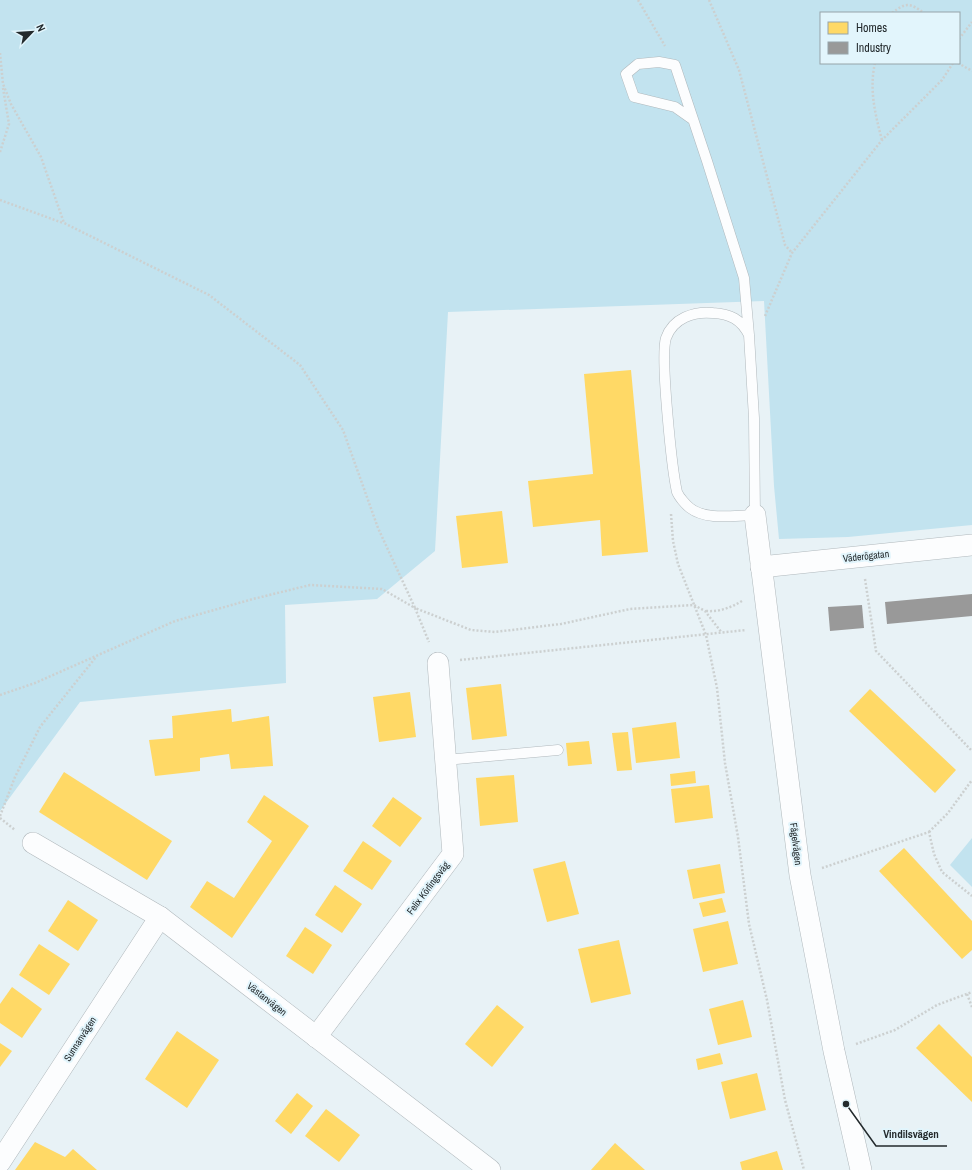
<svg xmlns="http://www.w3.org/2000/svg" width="972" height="1170" font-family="'Archivo Narrow',sans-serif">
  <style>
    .green { fill: #c2e3ef; fill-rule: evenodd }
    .homes { fill: #ffd966 }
    .industry { fill: #999 }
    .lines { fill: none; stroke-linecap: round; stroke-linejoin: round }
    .lane-casing { stroke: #b0b8bc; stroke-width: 11 }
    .street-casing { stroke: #b0b8bc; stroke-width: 22 }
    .path { stroke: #ccd0d0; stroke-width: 2.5; stroke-dasharray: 2 2; stroke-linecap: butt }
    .lane { stroke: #fcfdfe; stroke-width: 10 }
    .street { stroke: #fcfdfe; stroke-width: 21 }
    .labels { text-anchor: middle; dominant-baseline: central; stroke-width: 4; stroke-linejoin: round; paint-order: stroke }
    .street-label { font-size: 10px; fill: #232a2d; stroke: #e2f5fc }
    .leader { fill: none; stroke: #232a2d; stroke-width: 1.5 }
    .callout-dot { fill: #232a2d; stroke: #e2f5fc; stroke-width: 1.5 }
    .callout-label { font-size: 11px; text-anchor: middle; font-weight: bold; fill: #232a2d; stroke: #e2f5fc; stroke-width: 4; stroke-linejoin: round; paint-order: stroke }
  </style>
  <rect width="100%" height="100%" fill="#e8f2f6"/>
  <g class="green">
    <path d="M0,0H972V525L848,537L779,539L774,486L764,301L448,312L435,551L377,599L285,605L286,683L80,702L0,811ZM821,13H959V63H821Z"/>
    <path d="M972,838V887L950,865Z"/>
  </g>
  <g class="homes">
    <path d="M631,370L648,552L602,556L600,520L533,527L528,481L593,474L584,374Z"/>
    <path d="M502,511L508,563L462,568L456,516Z"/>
    <path d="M501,684L507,736L472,740L466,688Z"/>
    <path d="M870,689L956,770L935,793L849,711Z"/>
    <path d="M410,692L416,737L379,742L373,697Z"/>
    <path d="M231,709L232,722L269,716L273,766L231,769L229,754L200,758V771L155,776L149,740L173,738L172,716Z"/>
    <path d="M676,722L680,758L636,763L632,728Z"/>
    <path d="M628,732L632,770L617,771L612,733Z"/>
    <path d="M589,741L592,764L568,766L566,743Z"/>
    <path d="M695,771L696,783L671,786L670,774Z"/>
    <path d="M64,772L172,841L147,880L39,812Z"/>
    <path d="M514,775L518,822L480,826L476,778Z"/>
    <path d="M709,785L713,818L675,823L671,789Z"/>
    <path d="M264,795L309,826L232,938L190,907L207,881L234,898L272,841L247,822Z"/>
    <path d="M393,797L422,818L400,847L372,826Z"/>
    <path d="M363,841L392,861L372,890L343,871Z"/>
    <path d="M904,848L972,921V950L962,959L879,871Z"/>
    <path d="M565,861L579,914L547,922L533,869Z"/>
    <path d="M720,864L725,893L693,899L687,870Z"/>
    <path d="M335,885L362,904L342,933L315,915Z"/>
    <path d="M722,898L726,912L703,917L699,903Z"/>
    <path d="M68,900L98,920L78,951L48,931Z"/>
    <path d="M728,921L738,964L703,972L693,929Z"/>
    <path d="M305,927L332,945L313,974L286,956Z"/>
    <path d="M619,940L631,994L591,1003L578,949Z"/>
    <path d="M39,944L70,964L49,995L19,975Z"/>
    <path d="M12,987L42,1009L22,1038L0,1023V1004Z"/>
    <path d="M743,1000L752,1037L718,1045L709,1009Z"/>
    <path d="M497,1005L524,1027L492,1067L465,1044Z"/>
    <path d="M939,1024L972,1057V1102L916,1048Z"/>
    <path d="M177,1031L219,1060L187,1108L145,1079Z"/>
    <path d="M0,1043L12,1051L0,1067Z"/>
    <path d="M720,1053L723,1064L698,1070L696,1059Z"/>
    <path d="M757,1073L766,1110L730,1119L721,1082Z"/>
    <path d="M297,1093L313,1106L291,1134L275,1121Z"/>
    <path d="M326,1109L360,1135L339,1162L305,1136Z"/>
    <path d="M35,1142L65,1157L73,1149L97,1170H15Z"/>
    <path d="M615,1143L645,1170H591Z"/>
    <path d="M777,1151L783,1170H742L740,1162Z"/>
  </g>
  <g class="industry">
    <path d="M972,594V616L887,624L885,602Z"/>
    <path d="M862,605L864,628L830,631L828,607Z"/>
  </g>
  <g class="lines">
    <defs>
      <g id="lane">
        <path d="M692,119L675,107L634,97L626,74L638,64L659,62L675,65L707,161L744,278L749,335L754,418L755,515C735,515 707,521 690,508C686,505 679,497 677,492C672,470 660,356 666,338C673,318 694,311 713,313C730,314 741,319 749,335"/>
        <path d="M445,760L558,750"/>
      </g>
      <g id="street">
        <path d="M755,515L800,875L834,1051L861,1170"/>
        <path d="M761,567L972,545"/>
        <path d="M33,843L160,917L490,1170"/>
        <path d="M316,1037L453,854L438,663"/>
        <path d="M0,1162L160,917"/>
      </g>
    </defs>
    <use href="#lane" class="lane-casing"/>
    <use href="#street" class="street-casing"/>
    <g class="path">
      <path d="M638,0L665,46"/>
      <path d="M709,0L739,70L785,245L792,253"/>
      <path d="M892,13C906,2 910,3 924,13"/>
      <path d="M959,39L972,22"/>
      <path d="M0,53L3,84L11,104L41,157L64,223L209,295L300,365L343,430L378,528L415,608L471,630L495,632L561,624L630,609L694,605L705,611L722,633"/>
      <path d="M875,63C869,89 875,114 882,140"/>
      <path d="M958,63L972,71"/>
      <path d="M0,152L9,124L3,88"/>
      <path d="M0,200L63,223"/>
      <path d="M765,316L792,253L882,140L942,80L953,63"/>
      <path d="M671,514L673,541L678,564L706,635L717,688L725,763L738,837L749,924L767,1000L785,1100L804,1170"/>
      <path d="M865,579L876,651L972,751"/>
      <path d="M706,611C719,612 730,608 742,601"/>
      <path d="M460,660L746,630"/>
      <path d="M0,695L35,683L175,621L253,599L310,585L382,589L415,608L429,642"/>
      <path d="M0,816L15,777L40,727L96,657"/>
      <path d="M0,818L15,830"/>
      <path d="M929,832L948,813L972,780"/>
      <path d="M822,868L929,832L934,854L942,872L972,896"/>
      <path d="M967,994L972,1007"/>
      <path d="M856,1044L895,1030L937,1005L972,992"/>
    </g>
    <use href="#lane" class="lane"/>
    <use href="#street" class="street"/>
  </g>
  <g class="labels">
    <g class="street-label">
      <text transform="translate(866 556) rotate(-6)">Väderögatan</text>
      <text transform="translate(796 844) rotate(83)">Fågelvägen</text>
      <text transform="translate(428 888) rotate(-53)">Felix Körlingsväg</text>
      <text transform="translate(267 999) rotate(38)">Västanvägen</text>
      <text transform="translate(80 1039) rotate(-57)">Sunnanvägen</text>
    </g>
  </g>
  <path class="leader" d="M846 1104L876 1146H947"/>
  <circle class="callout-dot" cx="846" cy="1104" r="4"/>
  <g class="callout-label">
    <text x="911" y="1138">Vindilsvägen</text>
  </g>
  <rect x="820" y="12" width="140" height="52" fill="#e2f5fc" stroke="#96a4a9"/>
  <rect x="828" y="22" width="20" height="12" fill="#ffd966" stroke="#96a4a9"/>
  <text x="856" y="32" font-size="12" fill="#232a2d">Homes</text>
  <rect x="828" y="42" width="20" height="12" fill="#999999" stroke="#96a4a9"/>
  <text x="856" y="52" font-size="12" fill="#232a2d">Industry</text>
  <g transform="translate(32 32) rotate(65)" stroke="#e2f5fc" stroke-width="3" paint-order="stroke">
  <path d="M0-3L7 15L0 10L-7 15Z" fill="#232a2d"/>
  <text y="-6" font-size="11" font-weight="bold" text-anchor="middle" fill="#232a2d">N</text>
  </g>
</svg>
